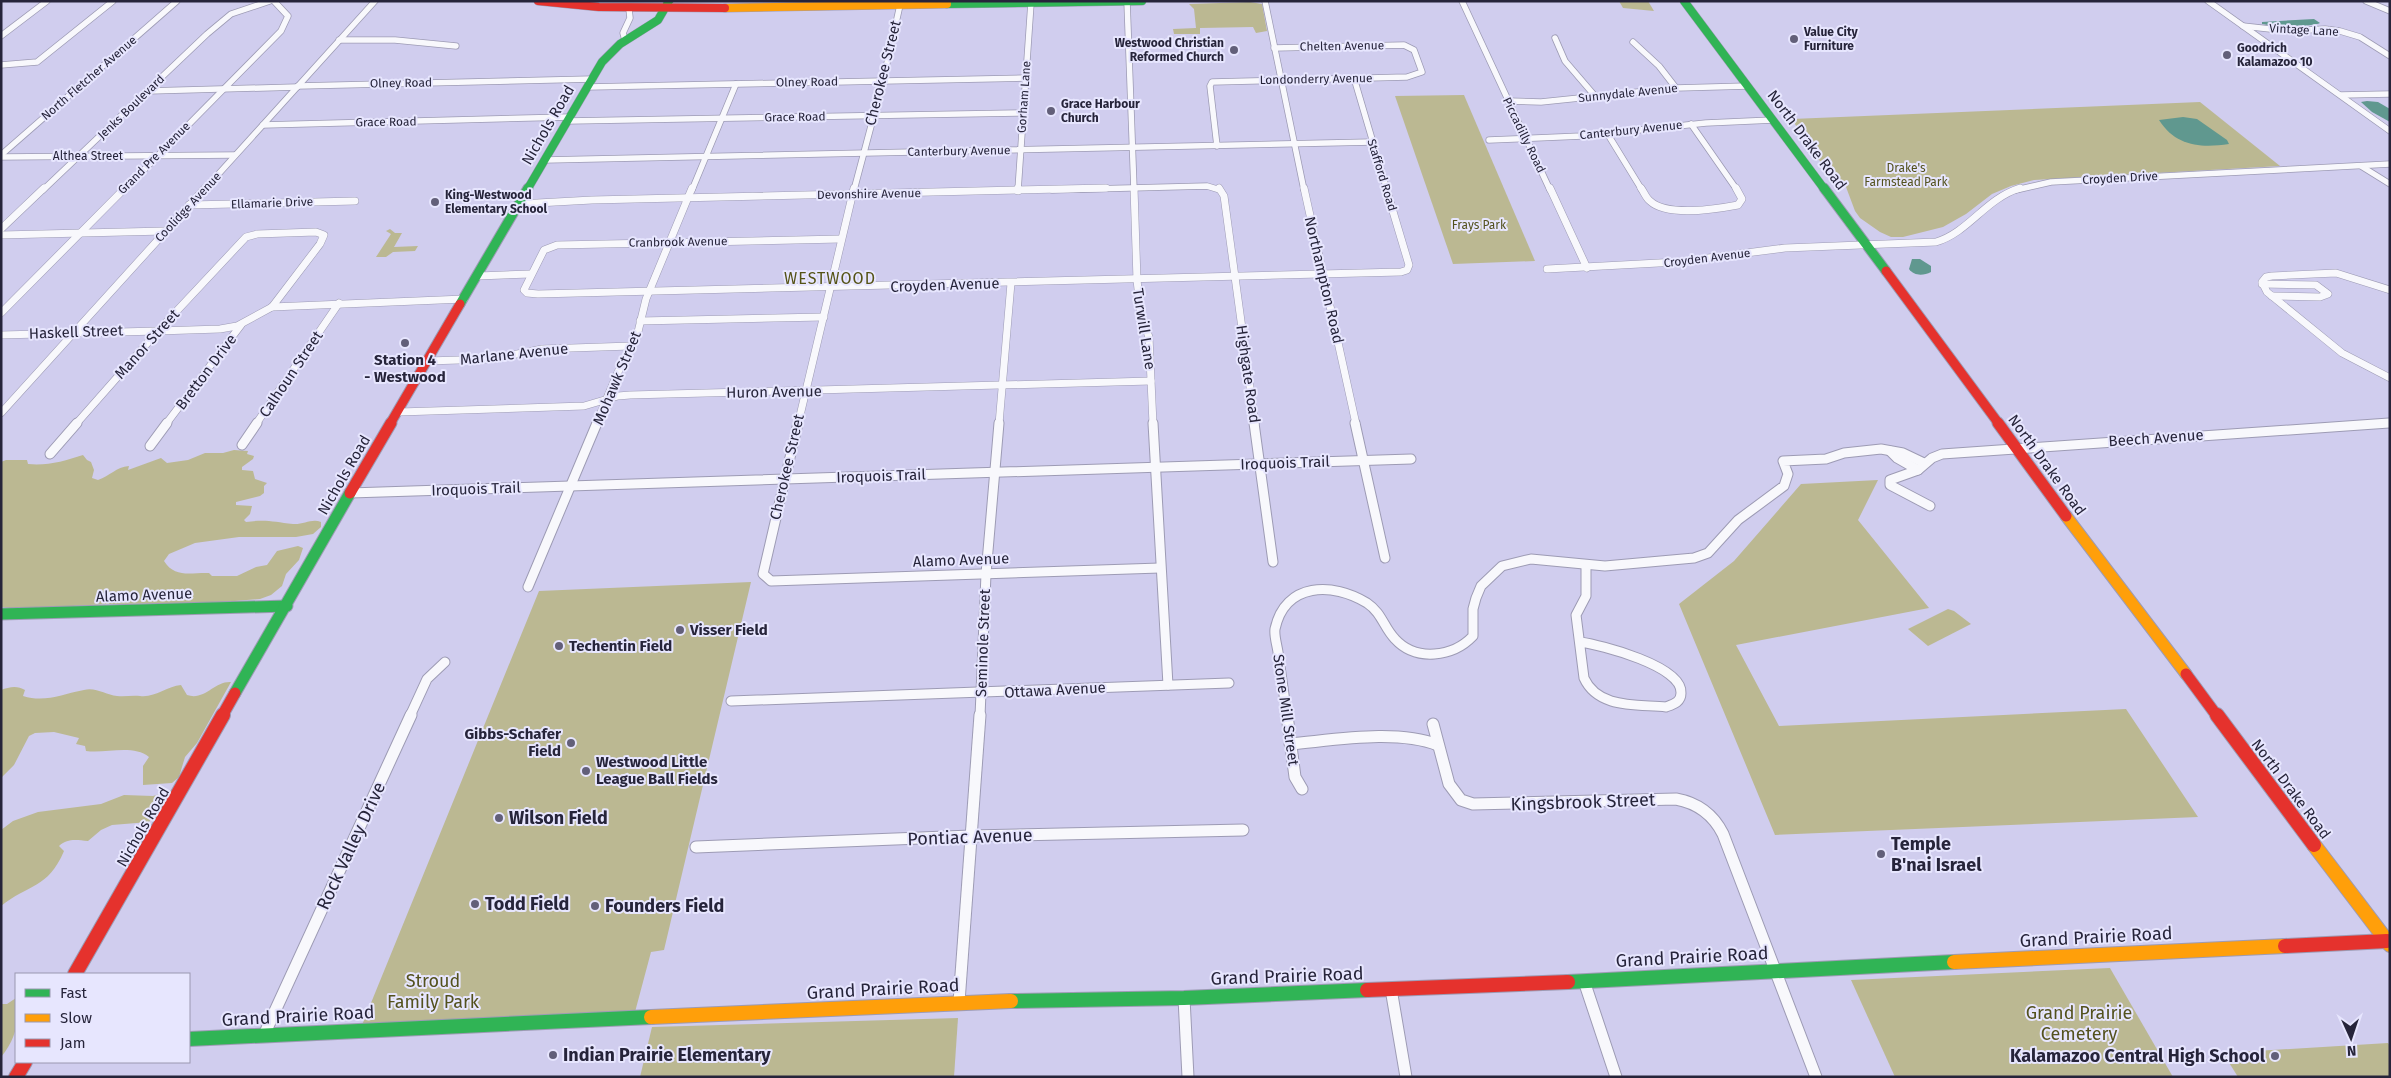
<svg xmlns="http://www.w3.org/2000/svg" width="2391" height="1078" font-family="'Fira Sans',sans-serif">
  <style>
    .green { fill: #bbb892 }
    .water { fill: #60988f }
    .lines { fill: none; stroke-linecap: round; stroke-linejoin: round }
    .street-far3-casing { stroke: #9d9bb4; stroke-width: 7 }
    .street-far2-casing { stroke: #9d9bb4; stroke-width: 8 }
    .street-far1-casing { stroke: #9d9bb4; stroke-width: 11 }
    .street-casing { stroke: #9d9bb4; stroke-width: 13 }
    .fast-far3-casing { stroke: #9d9bb4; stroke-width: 9 }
    .fast-far2-casing { stroke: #9d9bb4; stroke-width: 11 }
    .fast-far1-casing { stroke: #9d9bb4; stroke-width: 13 }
    .fast-casing { stroke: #9d9bb4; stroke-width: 16 }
    .slow-far2-casing { stroke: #9d9bb4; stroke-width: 9 }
    .slow-far1-casing { stroke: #9d9bb4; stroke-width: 13 }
    .slow-casing { stroke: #9d9bb4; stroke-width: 16 }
    .jam-far3-casing { stroke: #9d9bb4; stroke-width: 9 }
    .jam-far2-casing { stroke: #9d9bb4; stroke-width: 11 }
    .jam-far1-casing { stroke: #9d9bb4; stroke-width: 13 }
    .jam-casing { stroke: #9d9bb4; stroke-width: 16 }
    .street-far3 { stroke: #f8f8fc; stroke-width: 5.5 }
    .street-far2 { stroke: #f8f8fc; stroke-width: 7 }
    .street-far1 { stroke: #f8f8fc; stroke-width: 9 }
    .street { stroke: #f8f8fc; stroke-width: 11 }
    .fast-far3 { stroke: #30b455; stroke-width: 8 }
    .fast-far2 { stroke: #30b455; stroke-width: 9 }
    .fast-far1 { stroke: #30b455; stroke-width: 11 }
    .fast { stroke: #30b455; stroke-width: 14 }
    .slow-far2 { stroke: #ff9f0a; stroke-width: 8 }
    .slow-far1 { stroke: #ff9f0a; stroke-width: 11 }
    .slow { stroke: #ff9f0a; stroke-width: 14 }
    .jam-far3 { stroke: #e5322d; stroke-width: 8 }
    .jam-far2 { stroke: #e5322d; stroke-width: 9 }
    .jam-far1 { stroke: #e5322d; stroke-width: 11 }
    .jam { stroke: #e5322d; stroke-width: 14 }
    .poi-dot { fill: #625f79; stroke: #e7e6fe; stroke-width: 2 }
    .labels { text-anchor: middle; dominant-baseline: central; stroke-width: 4; stroke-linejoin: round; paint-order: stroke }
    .far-street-label { font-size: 12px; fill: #26243a; stroke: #e7e6fe }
    .far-poi-label { font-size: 12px; font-weight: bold; fill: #26243a; stroke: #e7e6fe; text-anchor: start }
    .far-park-label { font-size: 12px; fill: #53511d; stroke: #e7e6fe }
    .street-label { font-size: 15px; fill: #26243a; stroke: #e7e6fe }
    .poi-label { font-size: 15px; font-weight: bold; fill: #26243a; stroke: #e7e6fe; text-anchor: start }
    .neighbourhood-label { font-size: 16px; letter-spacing: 1px; fill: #555316; stroke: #e7e6fe }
    .near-street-label { font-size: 18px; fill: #26243a; stroke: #e7e6fe }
    .near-poi-label { font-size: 18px; font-weight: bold; fill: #26243a; stroke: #e7e6fe; text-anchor: start }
    .near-park-label { font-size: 18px; fill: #53511d; stroke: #e7e6fe }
  </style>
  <rect width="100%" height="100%" fill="#d0cdee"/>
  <g class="green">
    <path d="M1619,1H1648L1654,11L1623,8Z"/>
    <path d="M1250,2L1262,4L1267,31L1256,33L1253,27L1200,28V34H1174L1173,29L1196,28L1194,9L1189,4Z"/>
    <path d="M1464,95L1535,261L1453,264L1395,96Z"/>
    <path d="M2200,102L2280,166L2034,180L2011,186L1992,194L1966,214L1943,227L1903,237H1891L1880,232L1860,218L1855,211L1846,187L1813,154L1792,119Z"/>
    <path d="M390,229L395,233H402L394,247L418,246L415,251L393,252L386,257H376L391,234L386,231Z"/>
    <path d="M234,450L248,451L247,454L254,456L253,459L242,467V470L253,471L255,479L267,483L264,486V493L260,496L236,502V505L252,506L250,514L244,520L246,522C266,519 274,522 293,524C303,525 312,518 321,522V527L313,534L296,537H239L195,543L169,554L164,561C175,579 193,572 209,573L212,576H237L256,567L267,565L277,551L298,546L303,548L299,560L286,574L282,586L271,595L260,599L210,603L108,604L18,609L1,607V462L6,460H27L28,464C47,466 65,461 83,455L87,460L91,462L94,470L92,478L98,480C110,476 116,467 129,466L128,470L161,458L167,463L188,460L205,453H223Z"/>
    <path d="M1878,480L1858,520L1929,608L1736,645L1779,726L2126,709L2198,817L1775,835L1679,604L1734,561L1801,484Z"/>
    <path d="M751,582L664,950L651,952L635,1012L362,1025L539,591Z"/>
    <path d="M1948,609L1954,611L1971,624L1928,646L1908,629Z"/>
    <path d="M231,682L197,743L185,757L179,777L172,783L143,785V766L149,757C133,744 105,754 86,751L85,746L76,744L79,738L54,732L35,733L29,736L14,765L1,778V690C9,687 17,685 25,690L23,696C45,703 62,694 84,690C96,687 106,695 117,696C125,697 132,695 140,696C155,698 167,686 181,685L187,695C205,701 214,681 231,682Z"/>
    <path d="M163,793L167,794L149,822L112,825L101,830L88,841C76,840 68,838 59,846L64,851C48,889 28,884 1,906V830L13,821L38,812L101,804L124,795L153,796Z"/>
    <path d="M2110,968L2173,1077H1895L1851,980Z"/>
    <path d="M16,998C19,1021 17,1038 1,1057V1004H7Z"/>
    <path d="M958,1018L954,1077H640L652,1027Z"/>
    <path d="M2388,1043L2390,1046V1077H2238L2223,1053Z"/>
  </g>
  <g class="water">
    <path d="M2314,19L2320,23C2312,27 2272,26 2262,24V22Z"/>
    <path d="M2367,101L2378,102L2390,109V122L2372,112L2361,102Z"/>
    <path d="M2183,117L2197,119L2227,140L2229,144C2202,148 2176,147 2159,120Z"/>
    <path d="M1912,259H1920L1931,266V272C1923,276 1914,276 1909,269Z"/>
  </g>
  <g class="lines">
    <defs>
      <g id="street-far3">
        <path d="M1127,1L1134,190"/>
        <path d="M1265,1L1304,190"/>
        <path d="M1462,1L1550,190"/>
        <path d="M2208,1L2390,131"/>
        <path d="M2366,1L2390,11"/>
        <path d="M2243,26L2289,31L2325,29L2340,31L2360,37L2390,56"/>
        <path d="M1,36L47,1"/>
        <path d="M1555,38L1565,61L1595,96"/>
        <path d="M339,40H395L456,46"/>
        <path d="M625,40L623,33L630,18L629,9"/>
        <path d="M1633,42L1659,66L1676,88"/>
        <path d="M1,65L37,62L113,1"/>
        <path d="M1354,78L1387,190"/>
        <path d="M298,86L593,79"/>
        <path d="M588,87L1025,78"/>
        <path d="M148,91L297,87"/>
        <path d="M2341,95L2390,94"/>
        <path d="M1508,101L1541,102L1676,88L1748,86"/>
        <path d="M568,121L1022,113"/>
        <path d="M1691,124L1737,190"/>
        <path d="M263,125L570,117"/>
        <path d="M1607,133L1642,190"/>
        <path d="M1489,140L1582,136L1706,123L1773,120"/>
        <path d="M1217,146L1210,86L1212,82L1407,77L1422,72L1414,50L1404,45L1274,48"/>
        <path d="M1,155L177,1"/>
        <path d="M1,157L235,155"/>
        <path d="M545,160L1372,142"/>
        <path d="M2361,166L2390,184"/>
        <path d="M43,190L207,34L231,14L270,1"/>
        <path d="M124,190L281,31L288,16L274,1"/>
        <path d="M204,190L375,1"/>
        <path d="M692,190L736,84"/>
        <path d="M854,190L883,81L900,5"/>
        <path d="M1018,190L1031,3"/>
        <path d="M1052,190L1207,186L1220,190"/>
        <path d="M2016,190L2051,182L2390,164"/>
      </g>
      <g id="street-far2">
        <path d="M1134,188L1137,280L1141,316L1149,337L1153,424"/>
        <path d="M1219,188L1224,196L1255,424"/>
        <path d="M1304,188L1356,424"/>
        <path d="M1550,188L1587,268"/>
        <path d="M1641,188C1644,192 1646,198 1650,201C1667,217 1717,209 1738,205L1742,199L1736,188"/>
        <path d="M1018,191V188"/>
        <path d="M519,204L592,200L1106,188"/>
        <path d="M189,205L355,201"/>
        <path d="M1,229L44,188"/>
        <path d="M316,232L324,235L320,244L272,307L237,326L220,329L158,331L246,237L257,234Z"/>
        <path d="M1,235L165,231"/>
        <path d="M841,239L557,245L544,250L524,290L527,293L538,294L1401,272L1407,270L1409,265L1386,188"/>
        <path d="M1547,269L1677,262L1785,248L1936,242C1969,232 1985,199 2020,188"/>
        <path d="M478,276L531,274"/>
        <path d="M2262,284L2316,285L2328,294L2320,297L2272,296"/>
        <path d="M2390,290L2336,273L2272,276L2266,277L2262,282L2267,292L2342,353L2390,378"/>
        <path d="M272,307L464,299"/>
        <path d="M1,313L125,188"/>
        <path d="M640,321L824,317"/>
        <path d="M1,335L158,331"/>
        <path d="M427,361L492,359L542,349L631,346"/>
        <path d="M399,412L584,406L618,396L630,395L1151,381"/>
        <path d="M1,413L205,188"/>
        <path d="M76,424L158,331"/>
        <path d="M166,424L241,325"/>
        <path d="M256,424L339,303"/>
        <path d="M596,424L618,372L637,336L646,299L692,188"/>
        <path d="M798,424L854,188"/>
        <path d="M999,424L1011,283"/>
        <path d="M2371,424L2390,423"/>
      </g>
      <g id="street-far1">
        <path d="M798,423L763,574L771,581L1160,568"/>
        <path d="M1153,423L1168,685"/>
        <path d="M1254,423L1273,562"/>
        <path d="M1355,423L1385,558"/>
        <path d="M242,445L257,423"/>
        <path d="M150,446L167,423"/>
        <path d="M1890,451L1897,458L1918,470"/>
        <path d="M50,454L77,423"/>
        <path d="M350,493L1411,459"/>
        <path d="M1930,506L1890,485V480L1918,470L1932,458L1942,454L2389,423"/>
        <path d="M528,587L597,423"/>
        <path d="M1580,642C1601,645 1683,666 1681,693C1681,702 1674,704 1666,707C1637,704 1598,709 1584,678L1576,615L1586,596V565"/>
        <path d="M731,701L1229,683"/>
        <path d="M410,716L427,679L445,662"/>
        <path d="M980,716L986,574L999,423"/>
        <path d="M1287,716C1284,695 1281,673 1278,652C1277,645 1274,636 1275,629C1285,582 1333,582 1367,603C1382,613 1384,628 1395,639C1416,662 1453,657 1473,636V609L1476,598L1481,586L1502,566L1531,559L1605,566L1694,558L1708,553L1738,520L1784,486L1788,474L1783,461L1826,459L1844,453L1881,449L1903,453L1924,463"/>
      </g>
      <g id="street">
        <path d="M1287,715L1295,777L1302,789"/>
        <path d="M1433,724L1449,784L1461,800L1473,804L1676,799C1698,803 1713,814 1723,834L1816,1077"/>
        <path d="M1290,744C1335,740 1396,729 1438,745"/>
        <path d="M696,847L971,836L1243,830"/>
        <path d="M1584,981L1616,1077"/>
        <path d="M1391,989L1406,1077"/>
        <path d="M1184,998L1188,1077"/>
        <path d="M959,1002L980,715"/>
        <path d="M264,1035L411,715"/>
      </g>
      <g id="fast-far3">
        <path d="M1684,1L1825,190"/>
        <path d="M947,4L1142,1"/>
        <path d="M527,190L602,62L620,44L658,20L669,1"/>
      </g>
      <g id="fast-far2">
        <path d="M1824,188L1886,271"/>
        <path d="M460,304L528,188"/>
      </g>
      <g id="fast-far1">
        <path d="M1,614L287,606"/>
        <path d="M235,693L350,493"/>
      </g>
      <g id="fast">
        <path d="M1568,982L1954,962"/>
        <path d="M1011,1001L1184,998L1367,990"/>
        <path d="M189,1039L651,1017"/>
      </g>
      <path id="slow-far2" d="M725,8L947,4"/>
      <path id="slow-far1" d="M2066,516L2186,674"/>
      <g id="slow">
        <path d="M2314,845L2390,945"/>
        <path d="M1954,962L2285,946"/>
        <path d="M651,1017L1011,1001"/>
      </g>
      <path id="jam-far3" d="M538,1L599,7L725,8"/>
      <g id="jam-far2">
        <path d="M1886,271L1999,424"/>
        <path d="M390,424L460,304"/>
      </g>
      <g id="jam-far1">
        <path d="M1998,423L2066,516"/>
        <path d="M350,493L391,423"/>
        <path d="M2186,674L2217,716"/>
        <path d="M222,716L235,693"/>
      </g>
      <g id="jam">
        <path d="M2217,715L2314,845"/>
        <path d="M2285,946L2387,941"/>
        <path d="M75,974L223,715"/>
        <path d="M1367,990L1568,982"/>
        <path d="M16,1077L25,1062"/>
      </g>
    </defs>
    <use href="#street-far3" class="street-far3-casing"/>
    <use href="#street-far2" class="street-far2-casing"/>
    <use href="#street-far1" class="street-far1-casing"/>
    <use href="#street" class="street-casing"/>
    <use href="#fast-far3" class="fast-far3-casing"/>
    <use href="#fast-far2" class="fast-far2-casing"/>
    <use href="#fast-far1" class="fast-far1-casing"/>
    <use href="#fast" class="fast-casing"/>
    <use href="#slow-far2" class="slow-far2-casing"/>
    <use href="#slow-far1" class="slow-far1-casing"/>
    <use href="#slow" class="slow-casing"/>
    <use href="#jam-far3" class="jam-far3-casing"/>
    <use href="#jam-far2" class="jam-far2-casing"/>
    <use href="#jam-far1" class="jam-far1-casing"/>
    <use href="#jam" class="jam-casing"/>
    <use href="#street-far3" class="street-far3"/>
    <use href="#street-far2" class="street-far2"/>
    <use href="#street-far1" class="street-far1"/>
    <use href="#street" class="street"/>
    <use href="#fast-far3" class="fast-far3"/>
    <use href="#fast-far2" class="fast-far2"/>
    <use href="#fast-far1" class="fast-far1"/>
    <use href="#fast" class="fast"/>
    <use href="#slow-far2" class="slow-far2"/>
    <use href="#slow-far1" class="slow-far1"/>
    <use href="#slow" class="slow"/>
    <use href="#jam-far3" class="jam-far3"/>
    <use href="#jam-far2" class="jam-far2"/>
    <use href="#jam-far1" class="jam-far1"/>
    <use href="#jam" class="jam"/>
  </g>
  <g class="poi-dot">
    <circle cx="1794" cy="39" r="5"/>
    <circle cx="1234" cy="50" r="5"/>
    <circle cx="2227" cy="55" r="5"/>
    <circle cx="1051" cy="111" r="5"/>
    <circle cx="435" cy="202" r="5"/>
    <circle cx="405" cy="343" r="5"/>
    <circle cx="680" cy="630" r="5"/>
    <circle cx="559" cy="646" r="5"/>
    <circle cx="571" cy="743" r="5"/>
    <circle cx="586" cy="771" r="5"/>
    <circle cx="499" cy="818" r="5"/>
    <circle cx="1881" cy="854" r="5"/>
    <circle cx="475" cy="904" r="5"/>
    <circle cx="595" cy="906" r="5"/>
    <circle cx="553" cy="1055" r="5"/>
    <circle cx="2275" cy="1056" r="5"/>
  </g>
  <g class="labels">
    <g class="far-street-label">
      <text transform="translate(2304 30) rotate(3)">Vintage Lane</text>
      <text transform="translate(1342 46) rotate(-1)">Chelten Avenue</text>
      <text transform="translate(89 78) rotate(-41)">North Fletcher Avenue</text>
      <text transform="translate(1316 79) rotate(-1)">Londonderry Avenue</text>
      <text transform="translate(807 82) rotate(-1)">Olney Road</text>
      <text transform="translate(401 83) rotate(-1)">Olney Road</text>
      <text transform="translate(1628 93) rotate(-6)">Sunnydale Avenue</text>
      <text transform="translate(1024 97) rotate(-86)">Gorham Lane</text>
      <text transform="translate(131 107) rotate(-44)">Jenks Boulevard</text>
      <text transform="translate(795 117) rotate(-1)">Grace Road</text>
      <text transform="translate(386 122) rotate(-1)">Grace Road</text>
      <text transform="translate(1631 130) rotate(-6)">Canterbury Avenue</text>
      <text transform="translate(1524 135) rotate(64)">Piccadilly Road</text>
      <text transform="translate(959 151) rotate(-1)">Canterbury Avenue</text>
      <text x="88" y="156">Althea Street</text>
      <text transform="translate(154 158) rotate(-45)">Grand Pre Avenue</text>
      <text transform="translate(1382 175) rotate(73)">Stafford Road</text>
      <text transform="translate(2120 178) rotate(-3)">Croyden Drive</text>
      <text transform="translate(869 194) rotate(-1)">Devonshire Avenue</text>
      <text transform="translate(272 203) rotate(-2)">Ellamarie Drive</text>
      <text transform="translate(188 207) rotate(-47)">Coolidge Avenue</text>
      <text transform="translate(678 242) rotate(-1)">Cranbrook Avenue</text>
      <text transform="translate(1707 258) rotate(-7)">Croyden Avenue</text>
    </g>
    <g class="far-poi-label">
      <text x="1804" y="32">Value City<tspan x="1804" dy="14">Furniture</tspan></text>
      <text x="1224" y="43" text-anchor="end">Westwood Christian<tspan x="1224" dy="14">Reformed Church</tspan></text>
      <text x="2237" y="48">Goodrich<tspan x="2237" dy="14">Kalamazoo 10</tspan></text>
      <text x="1061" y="104">Grace Harbour<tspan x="1061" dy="14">Church</tspan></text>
      <text x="445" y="195">King-Westwood<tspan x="445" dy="14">Elementary School</tspan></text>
    </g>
    <g class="far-park-label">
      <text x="1906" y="168">Drake's<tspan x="1906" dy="14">Farmstead Park</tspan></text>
      <text x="1479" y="225">Frays Park</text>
    </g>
    <g class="street-label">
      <text transform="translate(883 73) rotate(-76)">Cherokee Street</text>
      <text transform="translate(548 125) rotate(-60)">Nichols Road</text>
      <text transform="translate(1807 140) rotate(53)">North Drake Road</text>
      <text transform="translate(1324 280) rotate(77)">Northampton Road</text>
      <text transform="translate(945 285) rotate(-2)">Croyden Avenue</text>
      <text transform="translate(1144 329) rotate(81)">Turwill Lane</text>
      <text transform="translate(76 332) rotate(-2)">Haskell Street</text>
      <text transform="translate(147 344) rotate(-48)">Manor Street</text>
      <text transform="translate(514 354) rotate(-6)">Marlane Avenue</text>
      <text transform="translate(206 372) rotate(-53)">Bretton Drive</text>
      <text transform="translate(291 374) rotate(-56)">Calhoun Street</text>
      <text transform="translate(1248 374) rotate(82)">Highgate Road</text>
      <text transform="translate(617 378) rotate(-67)">Mohawk Street</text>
      <text transform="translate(774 392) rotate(-1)">Huron Avenue</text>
      <text transform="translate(2156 438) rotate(-4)">Beech Avenue</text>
      <text transform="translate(1285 463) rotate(-2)">Iroquois Trail</text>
      <text transform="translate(2047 465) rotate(54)">North Drake Road</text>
      <text transform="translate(787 467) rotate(-77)">Cherokee Street</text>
      <text transform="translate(344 475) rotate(-60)">Nichols Road</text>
      <text transform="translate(881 476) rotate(-2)">Iroquois Trail</text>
      <text transform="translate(476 489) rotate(-2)">Iroquois Trail</text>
      <text transform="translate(961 560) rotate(-2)">Alamo Avenue</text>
      <text transform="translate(144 595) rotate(-2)">Alamo Avenue</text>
      <text transform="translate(983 643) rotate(-88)">Seminole Street</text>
      <text transform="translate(1055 690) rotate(-3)">Ottawa Avenue</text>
      <text transform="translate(1286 710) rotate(82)">Stone Mill Street</text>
      <text transform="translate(2291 789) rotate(53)">North Drake Road</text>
      <text transform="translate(143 827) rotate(-60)">Nichols Road</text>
    </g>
    <g class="poi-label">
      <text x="405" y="360" text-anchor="middle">Station 4<tspan x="405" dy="17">- Westwood</tspan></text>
      <text x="690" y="630">Visser Field</text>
      <text x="569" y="646">Techentin Field</text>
      <text x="561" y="734" text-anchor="end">Gibbs-Schafer<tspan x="561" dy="17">Field</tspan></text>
      <text x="596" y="762">Westwood Little<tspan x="596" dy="17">League Ball Fields</tspan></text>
    </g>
    <g class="neighbourhood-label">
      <text x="830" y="278">WESTWOOD</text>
    </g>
    <g class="near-street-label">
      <text transform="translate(1583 802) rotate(-2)">Kingsbrook Street</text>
      <text transform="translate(970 837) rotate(-2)">Pontiac Avenue</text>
      <text transform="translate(351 846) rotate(-65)">Rock Valley Drive</text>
      <text transform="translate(2096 937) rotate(-3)">Grand Prairie Road</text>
      <text transform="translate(1692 957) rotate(-3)">Grand Prairie Road</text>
      <text transform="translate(1287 976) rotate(-2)">Grand Prairie Road</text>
      <text transform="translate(883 989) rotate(-3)">Grand Prairie Road</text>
      <text transform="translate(298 1016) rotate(-3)">Grand Prairie Road</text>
    </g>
    <g class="near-poi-label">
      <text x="509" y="818">Wilson Field</text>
      <text x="1891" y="844">Temple<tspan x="1891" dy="21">B'nai Israel</tspan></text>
      <text x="485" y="904">Todd Field</text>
      <text x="605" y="906">Founders Field</text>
      <text x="563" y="1055">Indian Prairie Elementary</text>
      <text x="2265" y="1056" text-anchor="end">Kalamazoo Central High School</text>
    </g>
    <g class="near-park-label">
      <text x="433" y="981">Stroud<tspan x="433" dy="21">Family Park</tspan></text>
      <text x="2079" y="1013">Grand Prairie<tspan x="2079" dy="21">Cemetery</tspan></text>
    </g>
  </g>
  <rect width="2391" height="1078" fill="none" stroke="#26243a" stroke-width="5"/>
  <rect x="15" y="973" width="175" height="90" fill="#e7e6fe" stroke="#9a98b0"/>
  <rect x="25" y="989" width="25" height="8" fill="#30b455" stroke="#9a98b0"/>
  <text x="60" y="998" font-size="15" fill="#26243a">Fast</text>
  <rect x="25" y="1014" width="25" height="8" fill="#ff9f0a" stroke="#9a98b0"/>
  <text x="60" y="1023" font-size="15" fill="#26243a">Slow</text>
  <rect x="25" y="1039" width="25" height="8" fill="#e5322d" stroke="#9a98b0"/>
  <text x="60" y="1048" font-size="15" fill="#26243a">Jam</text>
  <g transform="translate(2351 1038) rotate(177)" stroke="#e7e6fe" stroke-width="4" paint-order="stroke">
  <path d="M0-4L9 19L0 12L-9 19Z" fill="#26243a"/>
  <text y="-8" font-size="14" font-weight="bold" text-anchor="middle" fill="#26243a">N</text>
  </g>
</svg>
